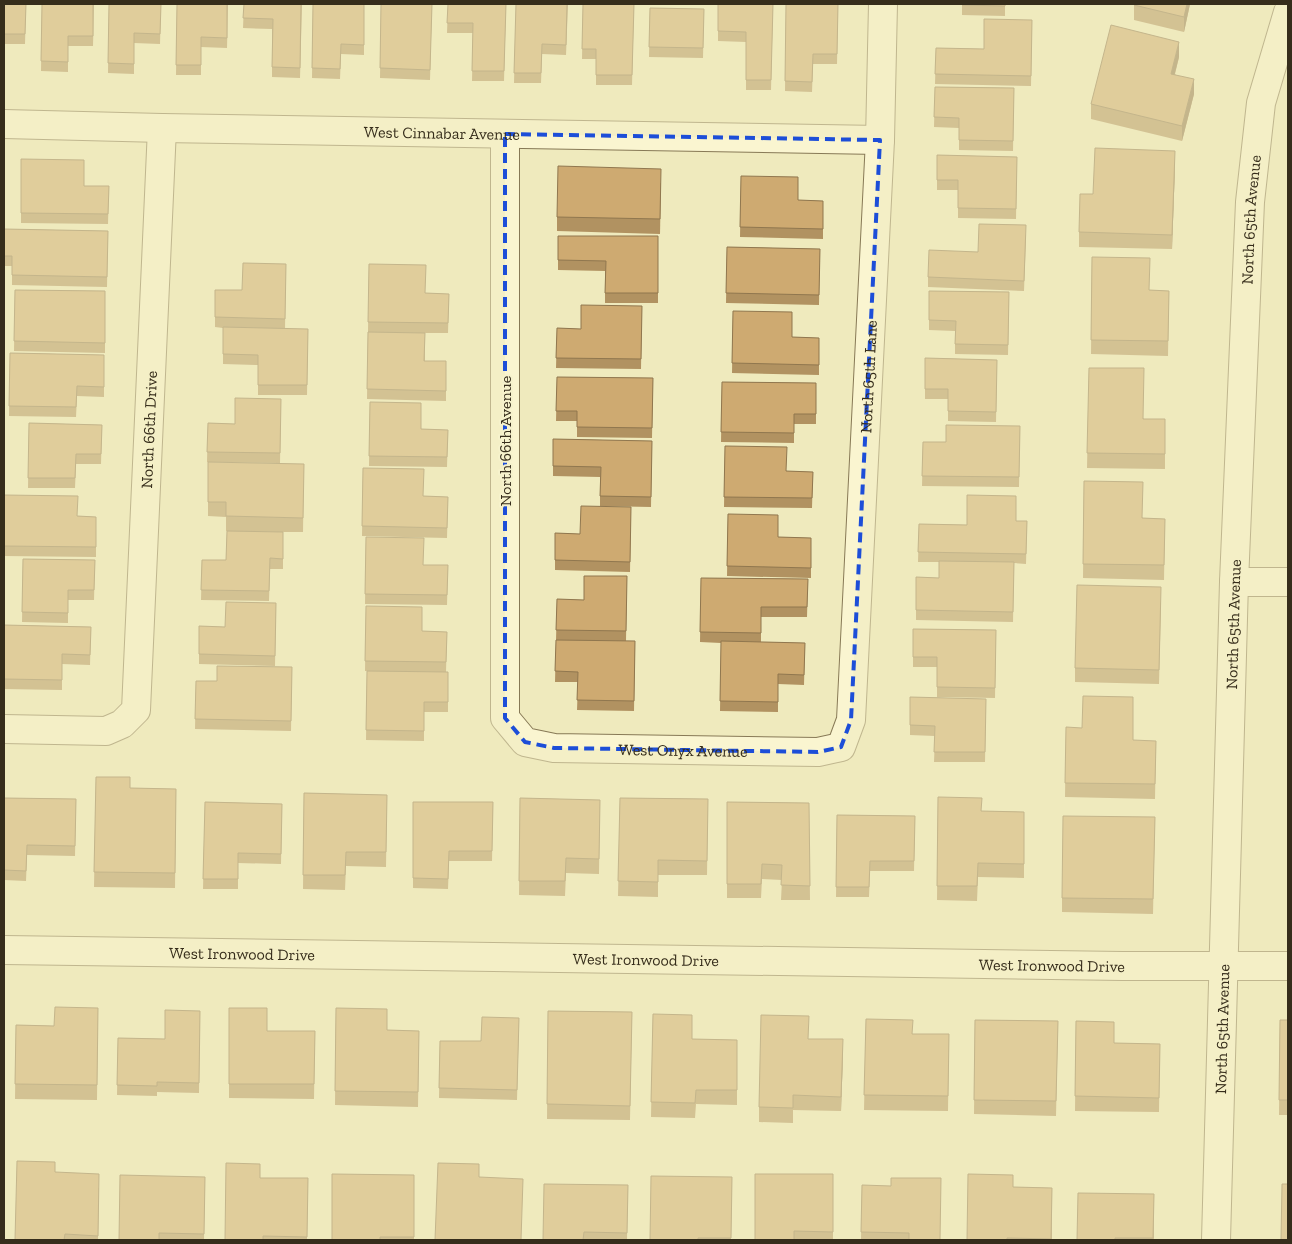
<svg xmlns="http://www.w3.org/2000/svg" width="1292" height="1244" font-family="'Zilla Slab',serif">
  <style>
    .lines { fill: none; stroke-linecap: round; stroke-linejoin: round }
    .minor-casing { stroke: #877956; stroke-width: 30 }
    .minor { stroke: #faf5d0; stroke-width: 28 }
    .wall { fill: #b19261 }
    .shaded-wall { fill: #90774f }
    .building { fill: #ceaa71; stroke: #90774f }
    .marked { fill: none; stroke: #1d4ed8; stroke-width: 4; stroke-dasharray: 10 6; stroke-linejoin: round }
    .labels { text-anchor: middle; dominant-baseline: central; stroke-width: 4; stroke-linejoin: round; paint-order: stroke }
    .street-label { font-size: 16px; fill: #362d1b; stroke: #f6f2cc }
  </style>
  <rect width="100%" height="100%" fill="#efeabd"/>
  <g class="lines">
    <defs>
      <g id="minor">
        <path id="s1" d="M4,124L162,128L880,140"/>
        <path id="s2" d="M505,134V718L525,742L554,748L818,752L841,747L851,720L880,140L883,4"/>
        <path d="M1234,582H1288"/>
        <path id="s3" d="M4,729L106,731L122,724L136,710L162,128"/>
        <path id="s4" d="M4,950L1122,966H1288"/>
        <path id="s5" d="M1216,1240L1234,582L1250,202L1261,103L1288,12"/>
      </g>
    </defs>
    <use href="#minor" class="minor-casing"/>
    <use href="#minor" class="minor"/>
  </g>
  <g class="wall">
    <path d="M4,4H26L25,44H4Z"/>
    <path d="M42,4H94L93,46H68V72L41,71Z"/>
    <path d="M109,4H161L160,44L134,43V74L108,73Z"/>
    <path d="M177,4H228L227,48L201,47V75H176Z"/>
    <path d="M244,4H302L300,78L272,77V29L243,28Z"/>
    <path d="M313,4H364V55L341,54L340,79L312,78Z"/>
    <path d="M381,4H432L430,80L380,78Z"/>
    <path d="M448,4H506L504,81H472L473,33H447Z"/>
    <path d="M516,4H568L566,55L542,54L541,83H514Z"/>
    <path d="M583,4H634L632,85H596V59H582Z"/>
    <path d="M718,4H773L771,90H746V42L718,41Z"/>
    <path d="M786,4H838L837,64H813L812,92L785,91Z"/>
    <path d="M962,4H1005V16L962,15Z"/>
    <path d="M1134,4H1190L1184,32L1134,20Z"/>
    <path d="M650,8L704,9L703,58L649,57Z"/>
    <path d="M1032,20L1031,86L935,84L936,48L984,49Z"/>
    <path d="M1179,57L1175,74L1194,94L1182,141L1091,119V104Z"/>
    <path d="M935,87L1014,88L1013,151L959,150V128L934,127Z"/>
    <path d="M937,155L1017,157L1016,219L958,218V190H937Z"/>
    <path d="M21,159L84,186H109L108,224L21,223Z"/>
    <path d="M1175,166L1172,249L1079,247V232L1093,194Z"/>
    <path d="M741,176L798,200L823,201V239L740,237Z"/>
    <path d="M661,183L660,234L557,231V217Z"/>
    <path d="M4,229L108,231L107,287L12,285V266H4Z"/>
    <path d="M1026,235L1024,291L928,287V277L978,252Z"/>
    <path d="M558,236H658V303H605V271L558,270Z"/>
    <path d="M727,247L820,249L819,305L726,303Z"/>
    <path d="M1092,257L1149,290L1169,291L1168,356L1091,354Z"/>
    <path d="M286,264L285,329H308L307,395H258V365L223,364V328L215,327V290H242Z"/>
    <path d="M369,264L425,293L449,294L448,333H425V361H446V401L367,399Z"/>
    <path d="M15,290L105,291V353L14,351Z"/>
    <path d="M929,291L1009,292L1008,355L955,354V331L929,330Z"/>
    <path d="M642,306L641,369L556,368L557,328L581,329Z"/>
    <path d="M733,311L792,337L819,338V375L732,373Z"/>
    <path d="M10,353L104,355V397L77,396L76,417L9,416Z"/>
    <path d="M925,358L997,360L996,422L948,421V399H925Z"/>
    <path d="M1089,368L1144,419H1165V469L1087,468Z"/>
    <path d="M557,377L653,378L652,438L577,437V421H556Z"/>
    <path d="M722,382L816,383V424H794V443L721,442Z"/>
    <path d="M281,399L280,463L207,462L208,423L235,424Z"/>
    <path d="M370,402L421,429L448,430L447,467L369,466Z"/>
    <path d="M29,423L102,425L101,464H76L75,488H28Z"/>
    <path d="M1020,426L1019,487L922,486L923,442H946Z"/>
    <path d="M553,439L652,441L651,507L600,506V477L553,476Z"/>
    <path d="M725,446L787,471L813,472L812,508L724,507Z"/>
    <path d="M304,464L303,532H283V569H270L269,601L201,600L202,560H226L227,531H226V517L208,516V502Z"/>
    <path d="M363,468L423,496L448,497L447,538L362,536Z"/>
    <path d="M1084,481L1143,518L1165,519L1164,580L1083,578Z"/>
    <path d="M4,495L77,516L96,517V557L4,556Z"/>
    <path d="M631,507L630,572L555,570V533L580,534Z"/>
    <path d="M728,514L778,537L811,538V578L727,576Z"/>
    <path d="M1016,521H1027L1026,564L1014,563L1013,622L916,620V577L939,578V562H918L919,524L967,525Z"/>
    <path d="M366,537L423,565H448L447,605L365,604Z"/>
    <path d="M23,559L95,560L94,600H68V623L22,622Z"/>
    <path d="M627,576L626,641H635L634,711L577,710L578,682H555L557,599L584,600Z"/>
    <path d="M701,578L808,579L807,617H761V642L805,643L804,685L778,684V712L720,711L721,643L700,642Z"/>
    <path d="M1161,602L1159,684L1075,682V668Z"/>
    <path d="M276,603L275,666L199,664V626L225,627Z"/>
    <path d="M366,606L422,631L447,632L446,672H448V712H424V741L366,740L367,671H365Z"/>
    <path d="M4,625L91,627L90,665L62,664V690L4,689Z"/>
    <path d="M913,629L996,630L995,698L937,697V667H913Z"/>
    <path d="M292,667L291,731L195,729L196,681H217Z"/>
    <path d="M910,697L986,699L985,762H934L935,736L910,735Z"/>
    <path d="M1066,727L1133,741H1156L1155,799L1065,797Z"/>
    <path d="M96,777L130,788L176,789L175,888L94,887Z"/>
    <path d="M304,793L387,795L386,867L346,866L345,890L303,889Z"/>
    <path d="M938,797L982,811L1024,812V878L978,877L977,901L937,900Z"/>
    <path d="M4,798L76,799L75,856L27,855L26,881L4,880Z"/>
    <path d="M520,798L600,800L599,874L566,873L565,896L519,895Z"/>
    <path d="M620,798L708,799L707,875H658V897L618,896Z"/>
    <path d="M205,802L282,804L281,864L238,863V889H203Z"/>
    <path d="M413,802H493L492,861H449L448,889L413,888Z"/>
    <path d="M727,802L809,803L810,900H781L782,880L762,879L761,898H727Z"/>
    <path d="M837,815L915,816L914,871H870L869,897H836Z"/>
    <path d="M1155,817L1153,914L1062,912V898Z"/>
    <path d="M98,1008L97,1100L15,1099L16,1025L54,1026Z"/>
    <path d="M229,1008L267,1031H315L314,1099L229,1098Z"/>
    <path d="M336,1008L387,1030L419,1031L418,1107L335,1105Z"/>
    <path d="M200,1011L199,1093L157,1092V1096L117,1095L118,1038L165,1039Z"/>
    <path d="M548,1011L632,1012L630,1120L547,1119Z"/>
    <path d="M653,1014L692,1039L737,1040V1105L696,1104L695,1118L651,1117Z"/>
    <path d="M519,1018L517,1100L439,1098L440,1041H481Z"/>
    <path d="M866,1019L913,1034H949L948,1111L864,1110Z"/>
    <path d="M975,1020L1058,1021L1056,1116L974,1114Z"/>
    <path d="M1280,1020H1288V1115H1279Z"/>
    <path d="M1076,1021L1114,1043L1160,1044L1159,1112L1075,1111Z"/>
    <path d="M809,1039L843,1054L841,1111L793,1110V1123L759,1122V1107Z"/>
    <path d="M55,1172L99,1188L98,1240H15Z"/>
    <path d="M833,1174V1240H755Z"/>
    <path d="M414,1175V1240H332Z"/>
    <path d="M205,1177L204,1240H119Z"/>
    <path d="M732,1177L731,1240H650Z"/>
    <path d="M308,1178L307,1240H225Z"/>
    <path d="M628,1185L627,1240H543Z"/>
    <path d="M862,1185L941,1240H861Z"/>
    <path d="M1013,1187L1052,1188V1240H967Z"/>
    <path d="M1154,1194V1240H1077Z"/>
  </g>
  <g class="shaded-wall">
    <path d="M1187,4H1190L1184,32V17Z"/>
    <path d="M1179,42V57L1171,88V74Z"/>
    <path d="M1194,79V94L1182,141V126Z"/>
    <path d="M1175,151V166L1172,249V235Z"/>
    <path d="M843,1039V1054L841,1111V1097Z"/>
  </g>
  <g class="building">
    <path d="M4,4H26L25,34H4Z"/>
    <path d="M42,4H93V36H68V62L41,61Z"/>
    <path d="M109,4H161L160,34L134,33V64L108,63Z"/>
    <path d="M177,4H227V38L201,37V65H176Z"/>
    <path d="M244,4H301L300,68L272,67L273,19L243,18Z"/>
    <path d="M313,4H364V45L341,44L340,69L312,68Z"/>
    <path d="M381,4H432L430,70L380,68Z"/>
    <path d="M448,4H506L504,71H472L473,23H447Z"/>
    <path d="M516,4H567L566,45L542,44L541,73H514Z"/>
    <path d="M583,4H634L632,75H596V49H582Z"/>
    <path d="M718,4H773L771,80H746V32L718,31Z"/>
    <path d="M786,4H838L837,54H813L812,82L785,81Z"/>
    <path d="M962,4H1005V6L962,5Z"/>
    <path d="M1134,4H1187L1184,17L1134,5Z"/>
    <path d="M650,8L704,9L703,48L649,47Z"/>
    <path d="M984,19L1032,20L1031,76L935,74L936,48L984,49Z"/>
    <path d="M1111,25L1179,42L1171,74L1194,79L1182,126L1091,104Z"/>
    <path d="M935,87L1014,88L1013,141L959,140V118L934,117Z"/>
    <path d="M1095,148L1175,151L1172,235L1079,232L1080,194H1093Z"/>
    <path d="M937,155L1017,157L1016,209L958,208V180H937Z"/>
    <path d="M21,159L84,160V186H109L108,214L21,213Z"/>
    <path d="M558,166L661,169L660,219L557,217Z"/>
    <path d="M741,176L798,177V200L823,201V229L740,227Z"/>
    <path d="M979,224L1026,225L1024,281L928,277L929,250L978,252Z"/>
    <path d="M4,229L108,231L107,277L12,275V256H4Z"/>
    <path d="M558,236H658V293H605L606,261L558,260Z"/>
    <path d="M727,247L820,249L819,295L726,293Z"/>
    <path d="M1092,257L1150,258L1149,290L1169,291L1168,341L1091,340Z"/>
    <path d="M243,263L286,264L285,319L215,317V290H242Z"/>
    <path d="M369,264L426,265L425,293L449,294L448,323L368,322Z"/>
    <path d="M15,290L105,291V343L14,341Z"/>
    <path d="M929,291L1009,292L1008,345L955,344L956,321L929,320Z"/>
    <path d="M581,305L642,306L641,359L556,358L557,328L581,329Z"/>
    <path d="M733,311L792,312V337L819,338V365L732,363Z"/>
    <path d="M223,327L308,329L307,385H258V355L223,354Z"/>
    <path d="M368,332L425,333L424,361H446V391L367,389Z"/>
    <path d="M10,353L104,355V387L77,386L76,407L9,406Z"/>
    <path d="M925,358L997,360L996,412L948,411V389H925Z"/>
    <path d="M1089,368H1144L1143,419H1165V454L1087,453Z"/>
    <path d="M557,377L653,378L652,428L577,427V411H556Z"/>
    <path d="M722,382L816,383V414H794V433L721,432Z"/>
    <path d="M235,398L281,399L280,453L207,452L208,423L235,424Z"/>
    <path d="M370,402L421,403V429L448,430L447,457L369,456Z"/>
    <path d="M29,423L102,425L101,454H76L75,478H28Z"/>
    <path d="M946,425L1020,426L1019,477L922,476L923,442H946Z"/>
    <path d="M553,439L652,441L651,497L600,496L601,467L553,466Z"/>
    <path d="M725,446L787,447L786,471L813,472L812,498L724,497Z"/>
    <path d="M208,462L304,464L303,518L226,516V502H208Z"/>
    <path d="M363,468L424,469L423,496L448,497L447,528L362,526Z"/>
    <path d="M1084,481L1143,482L1142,518L1165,519L1164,565L1083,564Z"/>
    <path d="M4,495L78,496L77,516L96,517V547L4,546Z"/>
    <path d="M967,495L1016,496V521H1027L1026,554L918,552L919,524L967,525Z"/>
    <path d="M581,506L631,507L630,562L555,560V533L580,534Z"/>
    <path d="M728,514L778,515V537L811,538V568L727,566Z"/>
    <path d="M227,531L283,532V559L270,558L269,591L201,590L202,560H226Z"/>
    <path d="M366,537L424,538L423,565H448L447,595L365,594Z"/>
    <path d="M23,559L95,560L94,590H68V613L22,612Z"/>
    <path d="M939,561L1014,562L1013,612L916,610V577L939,578Z"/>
    <path d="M584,576H627L626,631L556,630L557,599L584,600Z"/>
    <path d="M701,578L808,579L807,607H761V633L700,632Z"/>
    <path d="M1077,585L1161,587L1159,670L1075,668Z"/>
    <path d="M226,602L276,603L275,656L199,654V626L225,627Z"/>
    <path d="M366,606L422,607V631L447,632L446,662L365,661Z"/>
    <path d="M4,625L91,627L90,655L62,654V680L4,679Z"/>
    <path d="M913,629L996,630L995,688L937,687V657H913Z"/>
    <path d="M556,640L635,641L634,701L577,700L578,672L555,671Z"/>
    <path d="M721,641L805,643L804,675L778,674V702L720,701Z"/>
    <path d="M217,666L292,667L291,721L195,719L196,681H217Z"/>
    <path d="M367,671L448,672V702H424V731L366,730Z"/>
    <path d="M1083,696L1133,697V740L1156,741L1155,784L1065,783L1066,727L1082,728Z"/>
    <path d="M910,697L986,699L985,752H934L935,726L910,725Z"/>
    <path d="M96,777H130V788L176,789L175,873L94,872Z"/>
    <path d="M304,793L387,795L386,852H346L345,875H303Z"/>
    <path d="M938,797L982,798L981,811L1024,812V864L978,863L977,886H937Z"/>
    <path d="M4,798L76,799L75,846L27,845L26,871L4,870Z"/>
    <path d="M520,798L600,800L599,859L566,858L565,881H519Z"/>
    <path d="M620,798L708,799L707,861L658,860V882L618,881Z"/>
    <path d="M205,802L282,804L281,854L238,853V879H203Z"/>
    <path d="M413,802H493L492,851H449L448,879L413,878Z"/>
    <path d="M727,802L809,803L810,886L781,885L782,865L762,864L761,884H727Z"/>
    <path d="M837,815L915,816L914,861H870L869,887H836Z"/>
    <path d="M1063,816L1155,817L1153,899L1062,898Z"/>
    <path d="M55,1007L98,1008L97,1085L15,1084L16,1025L54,1026Z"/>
    <path d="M229,1008H267V1031H315L314,1084H229Z"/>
    <path d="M336,1008L387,1009V1030L419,1031L418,1092L335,1091Z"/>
    <path d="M165,1010L200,1011L199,1083L157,1082V1086L117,1085L118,1038L165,1039Z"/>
    <path d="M548,1011L632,1012L630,1106L547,1104Z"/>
    <path d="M653,1014L692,1015V1039L737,1040V1090H696L695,1103L651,1102Z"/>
    <path d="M761,1015L809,1016L808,1039H843L841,1097L793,1095V1108L759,1107Z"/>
    <path d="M482,1017L519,1018L517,1090L439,1088L440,1041H481Z"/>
    <path d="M866,1019L913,1020L912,1034H949L948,1096L864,1095Z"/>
    <path d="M975,1020L1058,1021L1056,1101L974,1100Z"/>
    <path d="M1280,1020H1288V1100H1279Z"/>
    <path d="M1076,1021L1114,1022V1043L1160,1044L1159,1098L1075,1096Z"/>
    <path d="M17,1161L55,1162V1172L99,1174L98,1236L65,1234L64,1240H15Z"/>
    <path d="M226,1163L260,1164V1178H308L307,1237L263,1236V1240H225Z"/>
    <path d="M438,1163L479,1164V1177L523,1179L521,1240H435Z"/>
    <path d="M332,1174L414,1175V1237H380V1240H332Z"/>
    <path d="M755,1174H833V1232L794,1231V1240H755Z"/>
    <path d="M968,1174L1013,1175V1187L1052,1188L1051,1239L1007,1238V1240H967Z"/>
    <path d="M120,1175L205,1177L204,1234L159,1233V1240H119Z"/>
    <path d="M651,1176L732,1177L731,1238H698V1240H650Z"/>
    <path d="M891,1178H941L940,1240H909V1233L861,1232L862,1185L891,1186Z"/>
    <path d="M544,1184L628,1185L627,1233L584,1232L583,1240H543Z"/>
    <path d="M1282,1184H1288V1240H1281Z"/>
    <path d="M1078,1193L1154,1194L1153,1238H1115V1240H1077Z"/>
  </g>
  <path d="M0 0H1292V1244H0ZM505,134L880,140L851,720L841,747L818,752L554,748L525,742L505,718Z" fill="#efeabd" fill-opacity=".55" fill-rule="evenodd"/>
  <path class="marked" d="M505,134L880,140L851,720L841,747L818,752L554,748L525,742L505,718Z"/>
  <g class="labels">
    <g class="street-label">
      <text stroke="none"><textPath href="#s1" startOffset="438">West Cinnabar Avenue</textPath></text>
      <text stroke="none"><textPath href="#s5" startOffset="1021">North 65th Avenue</textPath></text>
      <text stroke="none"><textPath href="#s2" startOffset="1305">North 65th Lane</textPath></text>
      <text stroke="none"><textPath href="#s3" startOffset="420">North 66th Drive</textPath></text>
      <text transform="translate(505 441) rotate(-90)">North 66th Avenue</text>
      <text stroke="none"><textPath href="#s5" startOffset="616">North 65th Avenue</textPath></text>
      <text stroke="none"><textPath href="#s2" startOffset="774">West Onyx Avenue</textPath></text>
      <text stroke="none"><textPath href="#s4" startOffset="238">West Ironwood Drive</textPath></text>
      <text stroke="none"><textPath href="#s4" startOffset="642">West Ironwood Drive</textPath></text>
      <text stroke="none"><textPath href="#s4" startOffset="1048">West Ironwood Drive</textPath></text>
      <text stroke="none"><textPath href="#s5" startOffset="211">North 65th Avenue</textPath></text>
    </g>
  </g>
  <rect width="1292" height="1244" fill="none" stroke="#362d1b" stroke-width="10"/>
</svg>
